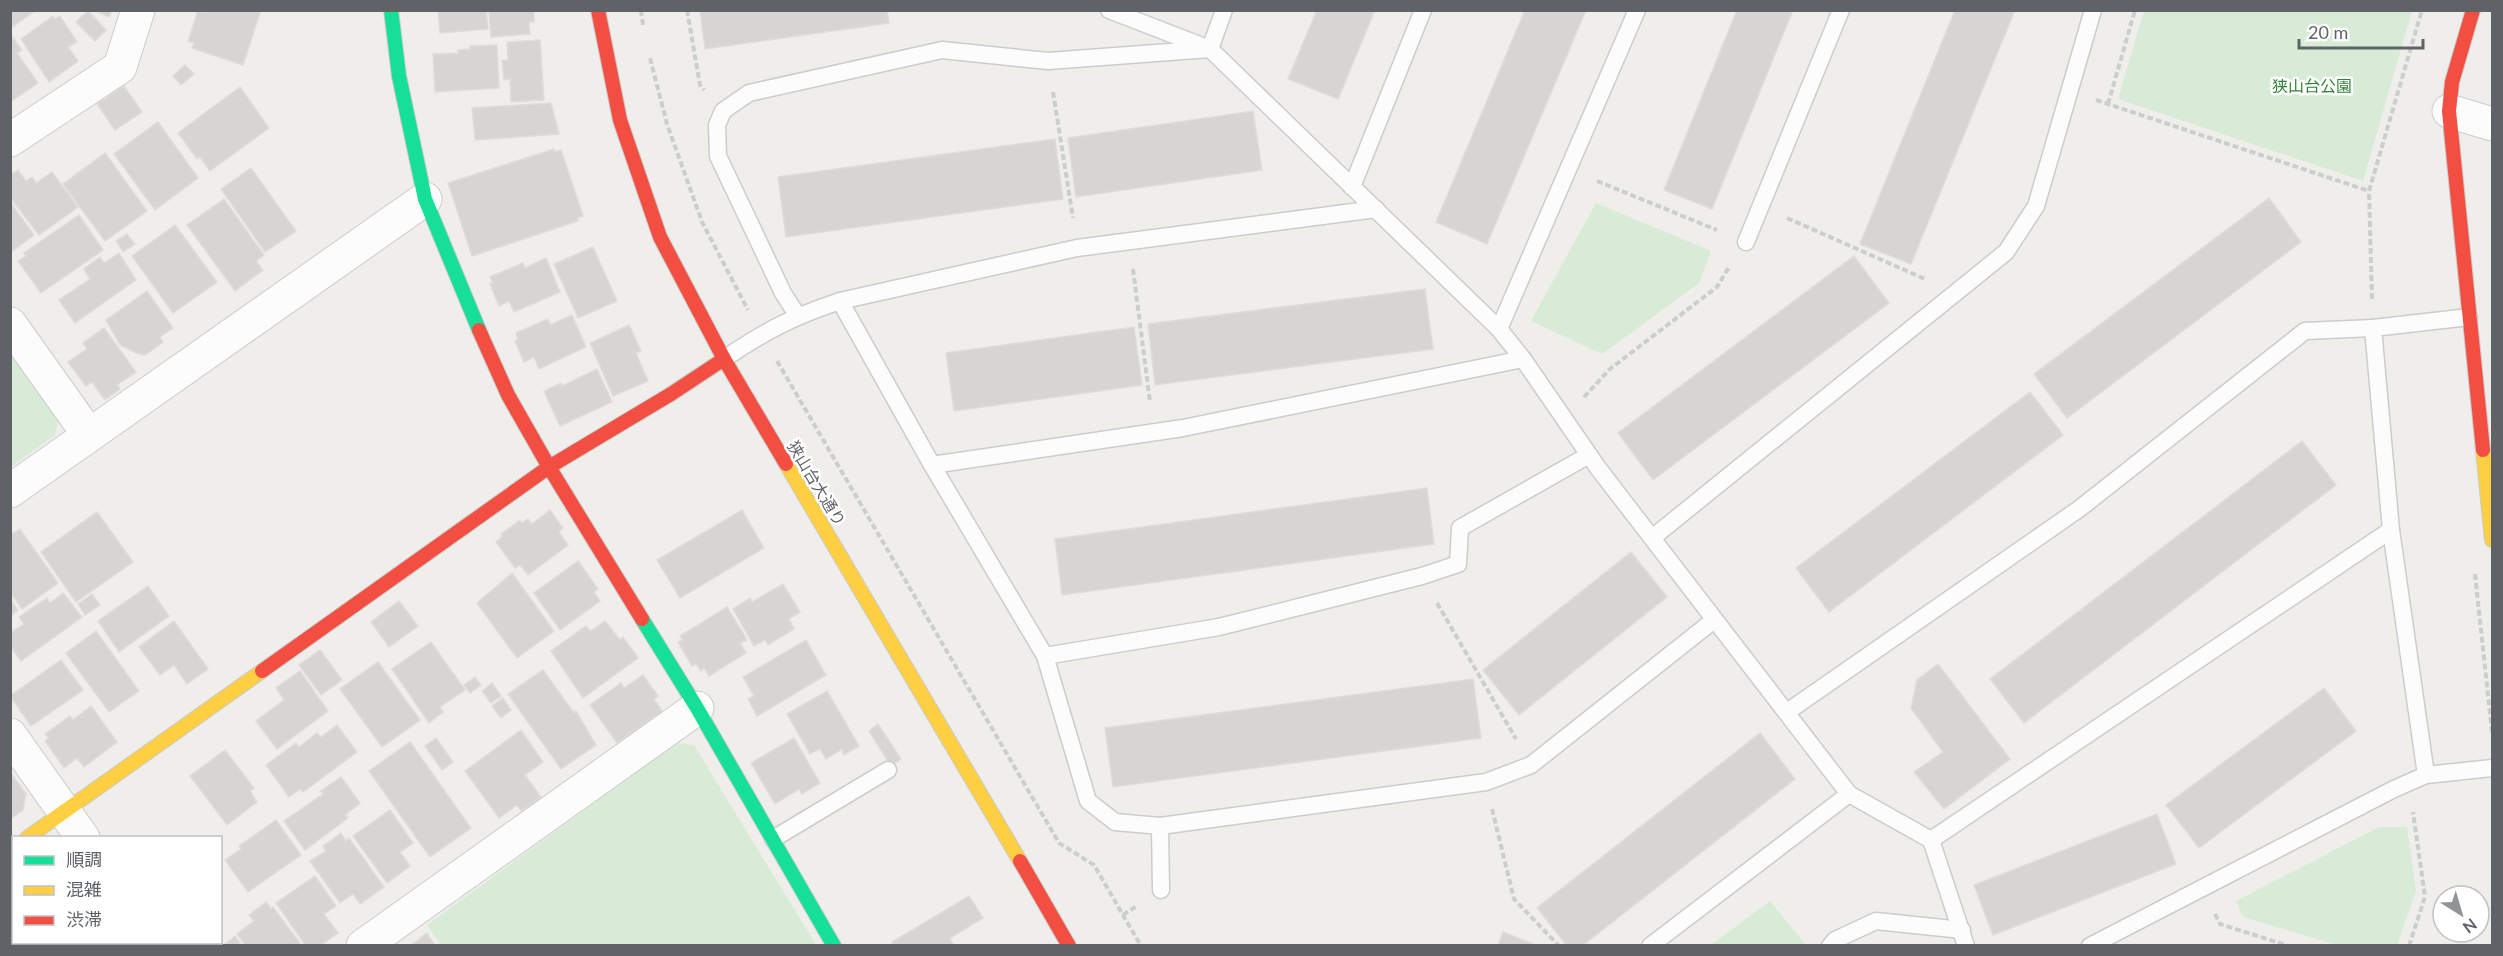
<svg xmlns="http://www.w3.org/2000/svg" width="2503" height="956" font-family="Lato,'Noto Sans JP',sans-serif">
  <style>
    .green { fill: #d8ebd6 }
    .building { fill: #d6d5d3; stroke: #deddd9; stroke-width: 1.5 }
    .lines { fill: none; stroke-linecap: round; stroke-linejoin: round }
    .lane-casing { stroke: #cbcccc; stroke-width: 19 }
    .street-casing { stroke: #cbcccc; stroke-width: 35 }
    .fast-casing { stroke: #cacacb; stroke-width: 16 }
    .slow-casing { stroke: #cacacb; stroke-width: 16 }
    .jam-casing { stroke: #cacacb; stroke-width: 16 }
    .path { stroke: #cacfcc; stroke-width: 4; stroke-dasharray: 6 3; stroke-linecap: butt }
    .lane { stroke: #fdfcfc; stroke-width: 16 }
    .street { stroke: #fdfcfc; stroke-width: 33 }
    .fast { stroke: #16e098; stroke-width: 14 }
    .slow { stroke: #ffcf43; stroke-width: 14 }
    .jam { stroke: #f24e42; stroke-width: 14 }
    .labels { text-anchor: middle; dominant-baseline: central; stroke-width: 5; stroke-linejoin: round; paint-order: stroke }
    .park-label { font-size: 16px; fill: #348238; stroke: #fff }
    .street-label { font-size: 16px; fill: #5f6368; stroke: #fff }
  </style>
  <rect width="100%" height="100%" fill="#efeeea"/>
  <g class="green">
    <path d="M2144,11H2412L2363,181L2118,99Z"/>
    <path d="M1596,203L1711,251L1699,283L1602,354L1531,321Z"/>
    <path d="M10,349L59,416L55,435L11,467Z"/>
    <path d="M677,743L694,745L816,945H441L427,925Z"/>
    <path d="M2379,827H2407L2416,891L2397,945H2337L2243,917L2236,901Z"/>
    <path d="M1770,901L1806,945H1711Z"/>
  </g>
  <g class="building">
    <path d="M10,10H36L11,28Z"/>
    <path d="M94,10H112L109,17Z"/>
    <path d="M206,10H261L243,65L192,48L194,43L188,41L198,11L206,13Z"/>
    <path d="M438,10H486L488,29L440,33Z"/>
    <path d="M489,10H534V22H529L530,34L491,37Z"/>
    <path d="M700,10H887L889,23L705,49Z"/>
    <path d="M1317,10H1375L1338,99L1288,79Z"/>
    <path d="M1525,10H1586L1487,244L1436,222Z"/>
    <path d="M1737,10H1793L1712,209L1664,190Z"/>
    <path d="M1955,10H2015L1911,264L1860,244Z"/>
    <path d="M88,11L106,30L95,41L76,22Z"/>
    <path d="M53,16L55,19L60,16L77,42L68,47L78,61L49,82L21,39Z"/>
    <path d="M10,34L22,50L17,53L38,83L10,102Z"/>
    <path d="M540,40L544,100L511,102L510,79L504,80L502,60H508L507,42Z"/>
    <path d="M497,45L499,88L435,92L433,54L458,53V50L470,49V46Z"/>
    <path d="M185,65L194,74L181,85L173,76Z"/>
    <path d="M124,86L142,112L115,130L97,104Z"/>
    <path d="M240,87L269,128L210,171L200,157L197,159L178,133Z"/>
    <path d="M551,103L559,134L475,140L472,108Z"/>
    <path d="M1253,111L1262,170L1076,197L1068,138Z"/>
    <path d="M158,122L198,178L155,210L114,154Z"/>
    <path d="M1055,139L1063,199L786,237L778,177Z"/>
    <path d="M554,149L555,152L561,150L583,216L577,218L578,221L472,256L448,183Z"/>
    <path d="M105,153L147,211L105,241L63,184Z"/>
    <path d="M251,168L296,231L265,252L221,189Z"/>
    <path d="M18,170L26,181L32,177L36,183L52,172L78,207L39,235L10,197V175Z"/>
    <path d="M2269,198L2301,242L2067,418L2034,374Z"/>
    <path d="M224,199L264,255L256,261L263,270L235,291L187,225Z"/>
    <path d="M10,202L34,235L10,253Z"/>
    <path d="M79,215L103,250L41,293L18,261L26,256L24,253Z"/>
    <path d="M175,225L217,282L173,313L132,256Z"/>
    <path d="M127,234L135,244L123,252L116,241Z"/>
    <path d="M593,247L617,301L578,318L554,264Z"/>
    <path d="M119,253L136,280L75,323L59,300L90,279L84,269L100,257L104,263Z"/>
    <path d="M1854,256L1889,303L1653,480L1618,433Z"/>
    <path d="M546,258L560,292L514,312L509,301L499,306L490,284L493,283L490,277L523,263L525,268Z"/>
    <path d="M1425,289L1433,349L1155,385L1148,324Z"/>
    <path d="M147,291L173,328L160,337L163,342L145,355L136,353L120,345L106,320Z"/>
    <path d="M572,315L586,347L539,369L534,357L524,362L515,341L518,339L516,333L548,319L550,325Z"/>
    <path d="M629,325L641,351L636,353L648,381L613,396L590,343Z"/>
    <path d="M1134,327L1142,385L954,411L946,353Z"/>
    <path d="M104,328L136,372L117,385L120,389L105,400L92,382L86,386L68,362L87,349L83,343Z"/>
    <path d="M597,369L612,402L560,426L544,391L561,383L562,386Z"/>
    <path d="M2030,392L2063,435L1829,612L1796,568Z"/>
    <path d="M2302,441L2336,485L2024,723L1990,679Z"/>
    <path d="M1427,488L1434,544L1062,595L1055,539Z"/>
    <path d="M550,510L563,528L559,532L568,545L528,575L520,565L515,568L496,542L502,537L501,534L520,520L522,523L528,519L532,524Z"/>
    <path d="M742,510L764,548L680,598L657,560Z"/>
    <path d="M97,512L133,562L76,602L41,552Z"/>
    <path d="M20,529L58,583L22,609L10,592V535Z"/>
    <path d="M1631,552L1667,597L1519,715L1483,670Z"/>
    <path d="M578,561L598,589L594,592L600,601L560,630L534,593Z"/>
    <path d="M512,573L554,631L517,658L477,603Z"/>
    <path d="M783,584L800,612L789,619L794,629L768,645L765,640L754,646L733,609L750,598L752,602Z"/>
    <path d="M148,586L169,616L119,652L98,621Z"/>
    <path d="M63,593L82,617L21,661L10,646V633L24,624L19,617L47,598L50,603Z"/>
    <path d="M92,594L100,605L85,615L78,604Z"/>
    <path d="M10,599L18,610L10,616Z"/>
    <path d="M399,601L418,626L389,647L371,622Z"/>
    <path d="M727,607L747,640L740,643L746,653L709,676L704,668L701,671L696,664L692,666L678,642L683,640L680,636Z"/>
    <path d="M174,621L208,669L187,684L174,665L160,675L139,647Z"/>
    <path d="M605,621L620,640L623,637L638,658L583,698L551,651L586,626L591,631Z"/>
    <path d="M96,631L139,691L109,712L66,653Z"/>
    <path d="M806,640L826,675L757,716L748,699L754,696L743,677Z"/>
    <path d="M431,642L465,690L440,707L443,712L429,723L392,669Z"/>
    <path d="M320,650L342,680L321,695L299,665Z"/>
    <path d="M61,660L83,690L31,726L10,696Z"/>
    <path d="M378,662L420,720L382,747L340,689Z"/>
    <path d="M1938,664L2010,759L1944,809L1914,772L1943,752L1911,708L1917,680Z"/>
    <path d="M543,670L574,713L576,711L596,745L561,769L508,694Z"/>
    <path d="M300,671L328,711L277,749L256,721L284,700L276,688Z"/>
    <path d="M643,675L658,696L654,699L662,711L617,743L590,705L621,683L624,688Z"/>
    <path d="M475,677L481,685L470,693L464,685Z"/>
    <path d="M1473,679L1481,738L1113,787L1105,728Z"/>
    <path d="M492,683L501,696L491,703L482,691Z"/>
    <path d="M2324,688L2356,731L2199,848L2166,805Z"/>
    <path d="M827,691L859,746L844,755L842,749L826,759L820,749L810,754L787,714Z"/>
    <path d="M503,698L511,710L501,718L492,706Z"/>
    <path d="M91,706L117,742L84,767L77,758L64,768L45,741L49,738L45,734L70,716L73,720Z"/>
    <path d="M878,724L901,759L891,766L869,731Z"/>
    <path d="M337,725L357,752L303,792L300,789L289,797L266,765L296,743L299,747L317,733L321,737Z"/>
    <path d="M521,730L543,762L525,775L541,797L521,811L517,805L499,818L465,771Z"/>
    <path d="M1760,733L1795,779L1582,946H1567L1537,908Z"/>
    <path d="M436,738L453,762L442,770L425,746Z"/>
    <path d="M794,738L820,783L802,794L799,789L775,804L751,763Z"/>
    <path d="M410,742L471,828L430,857L369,771Z"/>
    <path d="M225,750L254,788L250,791L257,802L227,825L190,776Z"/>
    <path d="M10,772L26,794L23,810L10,819Z"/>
    <path d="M341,777L360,803L345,815L348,818L305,850L284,821L323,794L321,791Z"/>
    <path d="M390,810L413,843L400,852L410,866L387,883L353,836Z"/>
    <path d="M2157,814L2176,864L1993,935L1974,885Z"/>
    <path d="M276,820L301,855L248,892L225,860L241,849L239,846Z"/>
    <path d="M341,833L346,841L349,838L384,887L360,904L353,894L340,903L310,861L326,851L323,846Z"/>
    <path d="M315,876L336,906L324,914L338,933L320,946H306L276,903Z"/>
    <path d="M969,896L983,918L950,938L954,946H894L892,942Z"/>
    <path d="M266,902L271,909L273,907L302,946H246L237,934L254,921L249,915Z"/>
    <path d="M1503,932L1538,946H1498Z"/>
    <path d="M427,933L435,946H410Z"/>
    <path d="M10,934L14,942L19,946H10Z"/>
    <path d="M235,936L242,946H223Z"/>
  </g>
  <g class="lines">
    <defs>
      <g id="lane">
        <path d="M1109,10L1210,49L1499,329L1523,359L1598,468L1849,794L1931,840L1966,946"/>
        <path d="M1352,187L1423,10"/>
        <path d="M1746,242L1841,10"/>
        <path d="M840,301L1077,248L1376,209"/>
        <path d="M797,315L783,293L718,156L717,125L723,111L749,93L942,50L1048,61L1210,49L1224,10"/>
        <path d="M2469,317L2373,328L2391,530L2426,775L2492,768"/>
        <path d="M1499,329L1637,10"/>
        <path d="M724,359C765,331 792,317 840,301L932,465L1045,656L1088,801L1115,822L1160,826L1486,782L1531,765L1714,620"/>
        <path d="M932,465L1183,428L1523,359"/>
        <path d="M1652,538L2006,252L2036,206L2093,10"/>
        <path d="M1045,656L1219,627L1422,576L1458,564L1460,528L1589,455"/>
        <path d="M1787,712L2079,509L2305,331L2373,328"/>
        <path d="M1160,826L1161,890"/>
        <path d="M773,839L888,770"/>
        <path d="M1931,840L2391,530"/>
        <path d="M1650,946L1849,794"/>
        <path d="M1830,946L1835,940L1876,921L1962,930"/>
        <path d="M2090,946L2394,789L2426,775"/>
      </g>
      <g id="street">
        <path d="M2449,111L2492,124"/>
        <path d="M10,140L120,67L138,10"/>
        <path d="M10,324L89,435"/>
        <path d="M10,491L425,199"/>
        <path d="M10,735L83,838"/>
        <path d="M158,942L160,946"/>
        <path d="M363,946L697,708"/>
      </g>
      <g id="fast">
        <path d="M391,10L399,76L425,199L479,330"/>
        <path d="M642,619L697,708L834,946"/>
      </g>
      <g id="slow">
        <path d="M2483,450L2492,540"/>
        <path d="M786,464L1020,861"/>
        <path d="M27,838L262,671"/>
      </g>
      <g id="jam">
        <path d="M598,10L620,120L660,237L724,359L786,464"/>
        <path d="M2473,10L2452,82L2449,111L2483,450"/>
        <path d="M479,330L508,395L549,467L642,619"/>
        <path d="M262,671L549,467L671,394L724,359"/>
        <path d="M1020,861L1069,946"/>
      </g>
    </defs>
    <use href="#lane" class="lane-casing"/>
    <use href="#street" class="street-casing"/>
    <use href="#fast" class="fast-casing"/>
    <use href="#slow" class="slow-casing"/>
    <use href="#jam" class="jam-casing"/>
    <g class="path">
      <path d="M641,10L643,25"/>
      <path d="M687,10L700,85L704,90"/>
      <path d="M650,58L667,124L702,222L748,310"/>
      <path d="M1053,92L1073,218"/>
      <path d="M2096,100L2369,191"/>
      <path d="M2108,104L2135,10"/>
      <path d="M1597,181L1717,230"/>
      <path d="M1787,218L1925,279"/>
      <path d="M1133,269L1150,402"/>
      <path d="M2372,299L2369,191L2422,10"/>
      <path d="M777,361L1059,843L1094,865L1141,946"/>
      <path d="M1584,397L1610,369L1717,287L1729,267"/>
      <path d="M2475,574L2492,732"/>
      <path d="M1437,603L1516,739"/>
      <path d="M1492,809L1514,899L1559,946"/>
      <path d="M2215,914L2220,924L2289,946"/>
      <path d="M1123,915L1138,905"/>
      <path d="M2409,946L2425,897L2413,812"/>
    </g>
    <use href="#lane" class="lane"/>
    <use href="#street" class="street"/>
    <use href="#fast" class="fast"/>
    <use href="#slow" class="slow"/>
    <use href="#jam" class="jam"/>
  </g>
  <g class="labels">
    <g class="park-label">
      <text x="2312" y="85">狭山台公園</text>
    </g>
    <g class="street-label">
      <text transform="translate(817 483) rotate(59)">狭山台大通り</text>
    </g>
  </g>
  <rect width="2503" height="956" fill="none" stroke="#5f6368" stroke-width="24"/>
  <rect x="12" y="836" width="210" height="108" fill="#ffffff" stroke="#bfc1c3" stroke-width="1.5"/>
  <rect x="24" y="856" width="30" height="9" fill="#16e098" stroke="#bfc1c3" stroke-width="1.5"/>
  <text x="66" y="866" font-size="18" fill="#5f6368">順調</text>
  <rect x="24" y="886" width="30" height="9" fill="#ffcf43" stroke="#bfc1c3" stroke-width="1.5"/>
  <text x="66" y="896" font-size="18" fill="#5f6368">混雑</text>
  <rect x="24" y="916" width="30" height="9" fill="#f24e42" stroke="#bfc1c3" stroke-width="1.5"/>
  <text x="66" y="926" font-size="18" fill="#5f6368">渋滞</text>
  <g transform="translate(2461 914) rotate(143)"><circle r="28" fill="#ffffff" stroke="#bfc1c3" stroke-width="1.5"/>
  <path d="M0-4.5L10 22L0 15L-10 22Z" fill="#919496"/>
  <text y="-9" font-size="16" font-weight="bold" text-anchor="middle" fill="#5f6368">N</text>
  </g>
  <path d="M2299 39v9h124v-9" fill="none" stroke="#5f6368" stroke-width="3"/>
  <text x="2308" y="39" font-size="18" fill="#5f6368" stroke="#ffffff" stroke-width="4.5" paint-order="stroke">20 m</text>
</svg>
